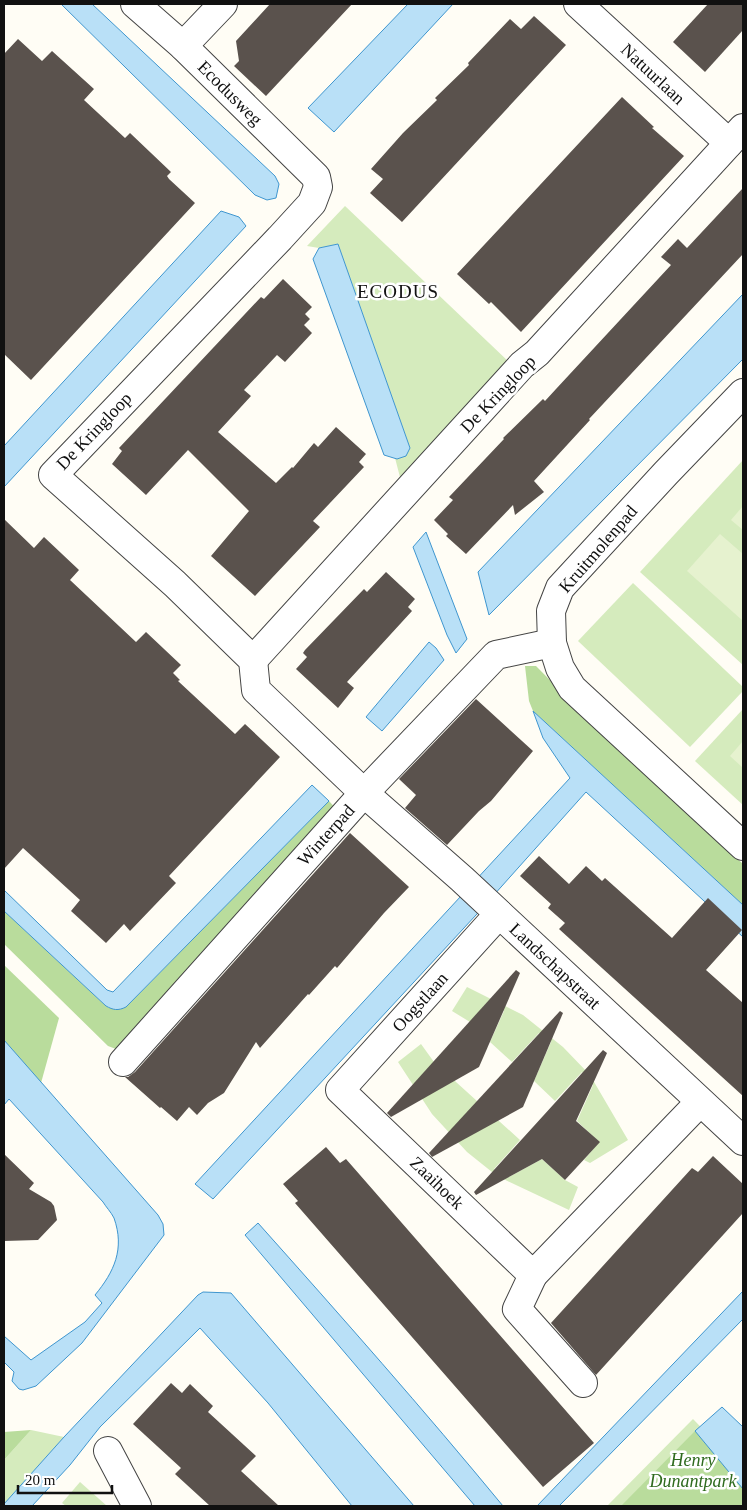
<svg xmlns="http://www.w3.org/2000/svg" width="747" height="1510" font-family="Georgia,serif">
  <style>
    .green { fill: #d5ebbd }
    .forest { fill: #b9dc9c }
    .pitch { fill: #e6f2cf }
    .water { fill: #b9e0f7; stroke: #3f96cf }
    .building { fill: #5a524d }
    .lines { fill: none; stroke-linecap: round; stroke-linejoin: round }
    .minor-casing { stroke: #444; stroke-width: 30 }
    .minor { stroke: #fff; stroke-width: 28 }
    .labels { text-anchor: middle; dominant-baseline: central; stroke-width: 5; stroke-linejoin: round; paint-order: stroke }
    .street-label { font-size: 18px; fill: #111; stroke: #fff }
    .park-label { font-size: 18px; font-style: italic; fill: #2f6b1f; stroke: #fff }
    .neighbourhood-label { font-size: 19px; letter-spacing: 1px; fill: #111; stroke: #fff }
  </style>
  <rect width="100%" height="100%" fill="#fffdf5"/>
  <g class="green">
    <path d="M345,206L509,362L401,481L395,458L397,459L410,448L338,244L319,248L307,246Z"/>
    <path d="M743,460V665L640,572Z"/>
    <path d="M633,583L743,687V691L690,747L578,641Z"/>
    <path d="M743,709V805L695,761Z"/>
    <path d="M467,987L523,1015L563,1047L590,1075L628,1140L590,1163L584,1160L599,1142L577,1121L593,1085L582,1072L555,1101L534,1081L551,1042L539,1033L512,1062L490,1042L504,1011L487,1003L470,1022L452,1011Z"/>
    <path d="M421,1044L434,1062L520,1140L494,1169L507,1178L542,1159L565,1180L578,1187L569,1210L497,1176L467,1152L432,1114L398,1062Z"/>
    <path d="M693,1419L743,1471V1506H607Z"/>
    <path d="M31,1430L64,1437L4,1504V1460Z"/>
    <path d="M80,1482L107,1506H66L62,1503Z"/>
  </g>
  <g class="forest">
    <path d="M525,666H536L616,747L743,864V905L533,711L529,701Z"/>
    <path d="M329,801L339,812L116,1049L108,1046L4,944V911L106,1006L110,1008L126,1007Z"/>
    <path d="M4,965L59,1018L41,1083L4,1040Z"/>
    <path d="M31,1430L4,1460V1432Z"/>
    <path d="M695,1431L743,1489V1506H621Z"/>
  </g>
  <g class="pitch">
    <path d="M743,506V530L731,520Z"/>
    <path d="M720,534L743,554V621L687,571Z"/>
    <path d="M743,741V768L730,756Z"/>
  </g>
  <g class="water">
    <path d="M61,4H92L275,176L279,184L276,198L267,200L255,195Z"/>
    <path d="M408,4H453L334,132L308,108Z"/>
    <path d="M221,211L239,217L246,226L4,487V446Z"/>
    <path d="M338,244L410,448L406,456L397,459L384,455L313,259L319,248Z"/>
    <path d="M743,294V359L489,615L478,572Z"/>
    <path d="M426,532L467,639L456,653L447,635L413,547Z"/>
    <path d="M429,642L436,648L444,660L382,731L366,717Z"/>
    <path d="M533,711L743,905V937L586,792L476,915L213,1199L195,1184L570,778L543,738Z"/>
    <path d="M312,785L329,801L126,1007C118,1011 113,1010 106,1006L4,911V890L107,990L113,992Z"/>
    <path d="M4,1040L158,1215L163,1224L164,1235L82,1343L36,1386L23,1390L19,1389L12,1381L14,1372L4,1362V1336L31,1360L85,1322L102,1303L95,1295C114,1272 125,1249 114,1218C111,1212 106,1207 103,1202L9,1099L4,1105Z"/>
    <path d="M258,1223C341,1316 424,1410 503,1506H475L245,1235Z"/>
    <path d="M743,1291V1319L559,1506H537Z"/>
    <path d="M203,1292L231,1293L414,1506H352L268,1403L200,1328L100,1427L70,1465L32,1506H4V1504L64,1437L198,1295Z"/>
    <path d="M722,1407L743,1427V1489L695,1431Z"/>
  </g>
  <g class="building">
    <path d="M270,4H352L266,96L234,66L239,61L236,41Z"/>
    <path d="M708,4H743V30L705,72L673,42Z"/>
    <path d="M534,16L566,45L402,222L370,193L383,179L371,169L403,133L437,100L435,98L469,65L468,63L510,19L521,29Z"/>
    <path d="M18,39L42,61L52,51L94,89L84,100L125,138L130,133L171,172L167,176L169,179L195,203L31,380L4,354V54Z"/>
    <path d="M622,97L654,127L652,128L684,156L521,332L491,302L489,304L457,274Z"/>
    <path d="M743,188V254L589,419L590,420L534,481L544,492L515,515L513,505L466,554L446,536L448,534L434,520L453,500L449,497L504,439L503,438L543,399L545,401L556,389L671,265L661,257L678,239L687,248Z"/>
    <path d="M283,279L312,307L305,314L310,319L304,325L312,333L285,362L277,355L244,390L251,396L218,432L276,483L292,467L293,468L314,443L318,447L336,427L366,454L359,462L364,467L313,521L320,527L255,596L211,556L249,511L188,450L146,495L112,464L122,451L119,448L261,297L264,299Z"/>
    <path d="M4,519L34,548L44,537L79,570L70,580L136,642L146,632L181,665L173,673L180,680L178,681L235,734L245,724L280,757L169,876L176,883L130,931L124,924L106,943L71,911L80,900L23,848L4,869Z"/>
    <path d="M386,572L415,599L408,607L412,611L347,682L354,688L338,708L296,669L307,657L303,653L305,650L364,589L367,592Z"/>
    <path d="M476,699L533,751L491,801L479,811L447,845L405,808L416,795L399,779Z"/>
    <path d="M350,833L409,887L384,913L337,968L335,966L309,995L308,994L260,1048L256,1042L224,1093L208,1103L197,1115L189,1107L177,1121L161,1107L160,1108L125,1077H128L135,1072Z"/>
    <path d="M539,856L569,884L586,866L602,881L605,878L672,938L708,898L742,930L706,970L743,1003V1096L559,929L565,923L548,908L551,904L520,876Z"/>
    <path d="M516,970L520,973L479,1067L391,1117L387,1113Z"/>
    <path d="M560,1011L563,1013L523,1107L432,1157L429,1153Z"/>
    <path d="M603,1050L607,1053L576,1121L600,1142L565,1180L542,1159L476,1195L474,1192Z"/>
    <path d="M326,1147L340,1163L346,1159L594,1443L543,1487L295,1203L298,1201L283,1184Z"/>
    <path d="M4,1154L34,1183L29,1189L51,1202L54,1206L57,1220L38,1240L4,1241Z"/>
    <path d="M713,1156L743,1184V1213L596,1375L551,1323L692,1168L698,1172Z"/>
    <path d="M171,1383L182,1393L190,1384L213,1406L208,1412L256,1456L241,1471L279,1506H210L175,1474L181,1468L133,1424Z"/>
  </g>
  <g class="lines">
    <defs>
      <g id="minor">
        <path d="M135,4L183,46L316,177L318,187L312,203L280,238L53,475L175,584L253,660L256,690L364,793L462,879L743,1141"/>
        <path d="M578,4L729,143"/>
        <path d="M183,46L223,4"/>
        <path d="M743,393L666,473L560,588L551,611L552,643L560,668L572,688L743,846"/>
        <path d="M253,660L522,365L537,353L743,128"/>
        <path d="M499,914L340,1090L533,1275L700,1102"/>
        <path d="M123,1062L364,793L496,655L552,643"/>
        <path d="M533,1275L517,1309L583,1383"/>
        <path d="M108,1451L137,1506"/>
      </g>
    </defs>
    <use href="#minor" class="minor-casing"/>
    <use href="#minor" class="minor"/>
  </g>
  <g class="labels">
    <g class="street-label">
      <text transform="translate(653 74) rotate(43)">Natuurlaan</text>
      <text transform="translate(230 93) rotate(45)">Ecodusweg</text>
      <text transform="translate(498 394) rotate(-46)">De Kringloop</text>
      <text transform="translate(94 431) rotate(-46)">De Kringloop</text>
      <text transform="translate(598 549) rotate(-49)">Kruitmolenpad</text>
      <text transform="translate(326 835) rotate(-48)">Winterpad</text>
      <text transform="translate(555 966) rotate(43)">Landschapstraat</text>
      <text transform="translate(420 1002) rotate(-48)">Oogstlaan</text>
      <text transform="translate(437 1183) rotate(44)">Zaaihoek</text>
    </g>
    <g class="park-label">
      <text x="693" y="1460">Henry<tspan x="693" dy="21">Dunantpark</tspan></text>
    </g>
    <g class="neighbourhood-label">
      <text x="398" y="291">ECODUS</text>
    </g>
  </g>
  <rect width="747" height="1510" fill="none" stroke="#111111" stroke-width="10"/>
  <path d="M18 1485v8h94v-8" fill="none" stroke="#111111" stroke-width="2.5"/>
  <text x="25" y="1485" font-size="15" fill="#111111" stroke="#ffffff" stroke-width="4" paint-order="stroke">20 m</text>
</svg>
